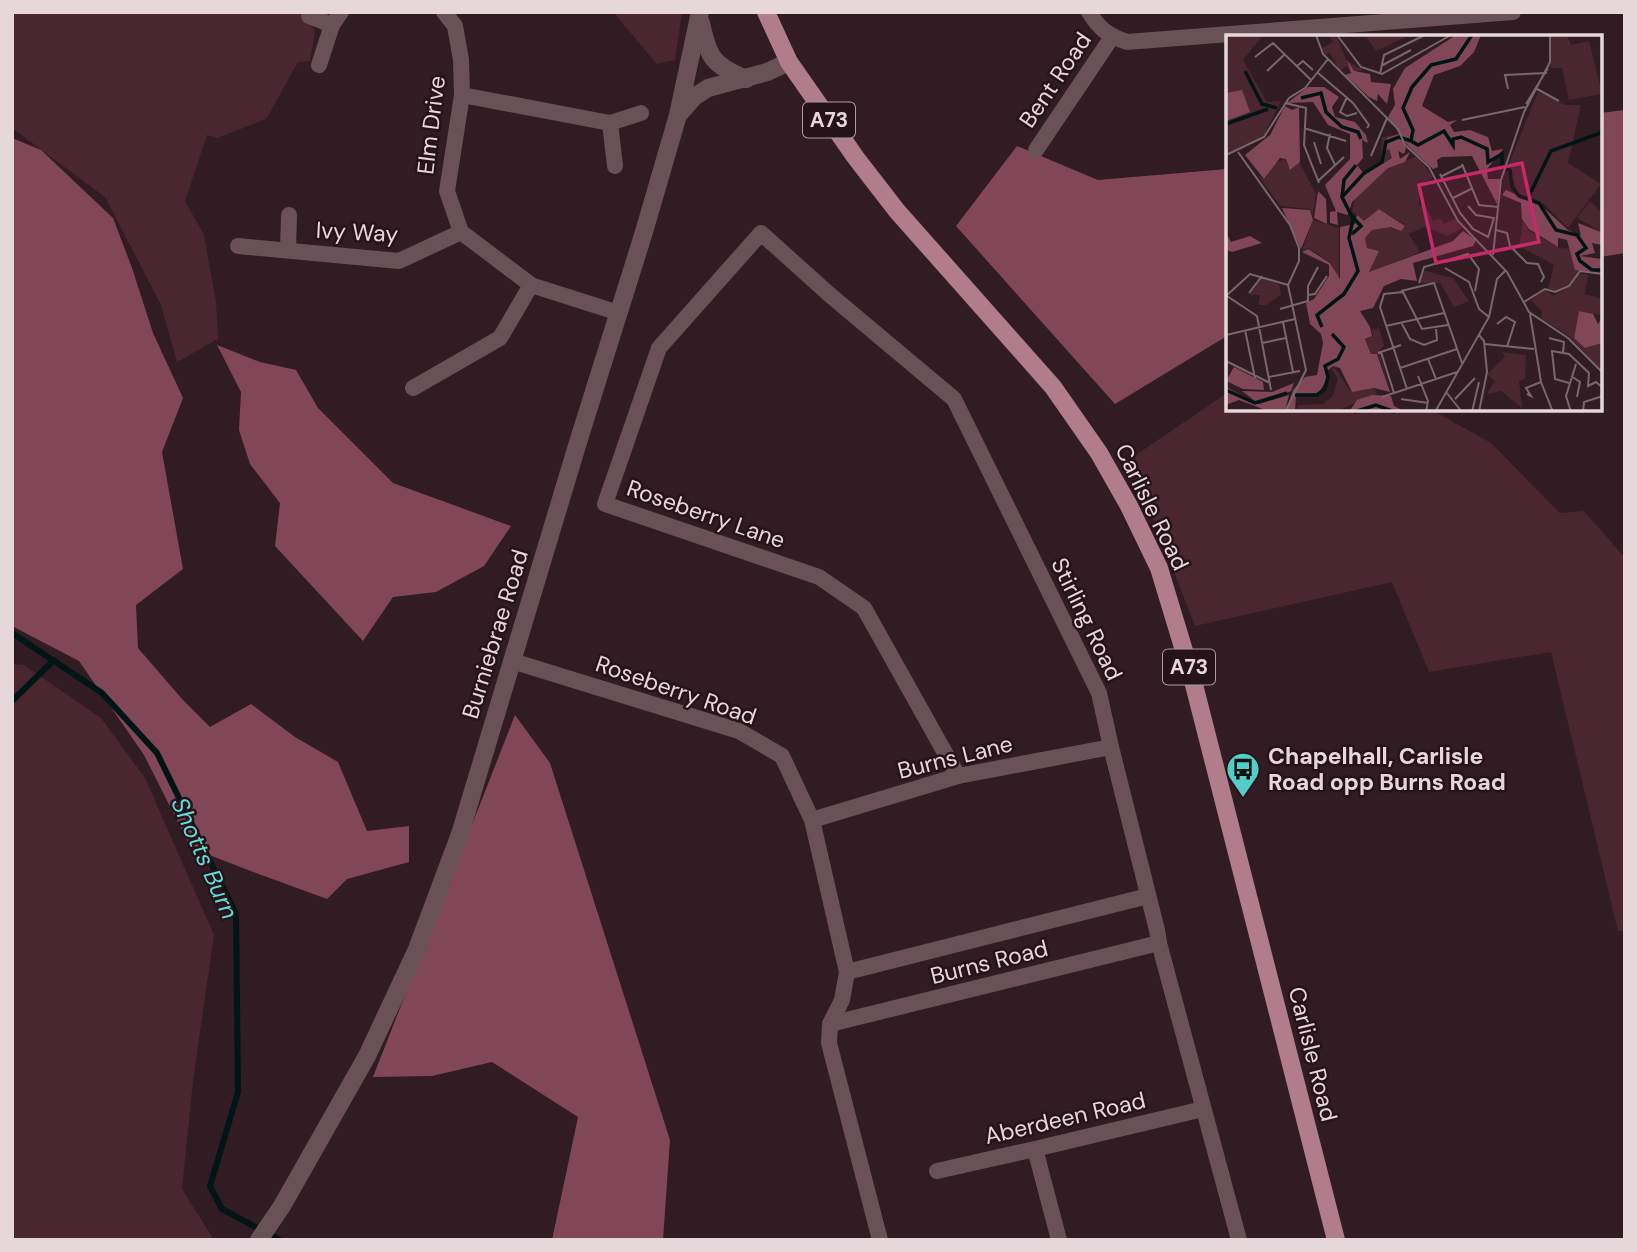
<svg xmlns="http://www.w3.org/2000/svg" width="1637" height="1252" font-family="'DM Sans',sans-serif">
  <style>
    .green { fill: #4a2631 }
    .forest { fill: #814759 }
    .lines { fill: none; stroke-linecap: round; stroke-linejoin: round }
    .stream { stroke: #001514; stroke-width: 6 }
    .minor { stroke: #6a5057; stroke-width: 16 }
    .tertiary { stroke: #6a5057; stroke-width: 18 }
    .primary { stroke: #b17c8b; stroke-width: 18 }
    .labels { text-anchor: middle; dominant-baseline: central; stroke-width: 5; stroke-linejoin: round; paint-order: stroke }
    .shield { fill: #261319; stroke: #ac9ca0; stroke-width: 2 }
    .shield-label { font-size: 21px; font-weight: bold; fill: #e5d7da }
    .street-label { font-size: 23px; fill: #e5d7da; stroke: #261319 }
    .poi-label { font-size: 23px; font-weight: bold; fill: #e5d7da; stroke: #261319; text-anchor: start }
    .water-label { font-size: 24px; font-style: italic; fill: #5fddd7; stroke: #261319 }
    .inset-river { fill: none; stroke: #001514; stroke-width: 3.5 }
    .inset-road { fill: none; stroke: #78676c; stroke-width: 2 }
    .view { fill: #c62b68; fill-opacity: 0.15; stroke: #c62b68; stroke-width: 3.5 }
    .inset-edge { fill: none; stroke: #e5d7da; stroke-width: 3.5 }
  </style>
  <rect width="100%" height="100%" fill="#301c22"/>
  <g class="green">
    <path d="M12,12H305L303,17L315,31L310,61L298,62L266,119L217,138L207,135L185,201L204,235L216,302L218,339L177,362L161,305L105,197L12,128Z"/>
    <path d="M613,12H682L675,60L657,64Z"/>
    <path d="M1227,393L1228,410H1432L1491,443L1560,513L1584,511L1625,558V931H1618L1551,652L1429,672L1392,582L1195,626L1130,459Z"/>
    <path d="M12,664L24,665L101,718L145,778L214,935L193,1081L182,1189L214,1240H12Z"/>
  </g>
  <g class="forest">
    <path d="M1625,110V253L1600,257V113Z"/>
    <path d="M12,138L41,150L113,218L132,268L153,333L183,398L162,452L183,569L136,605L138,648L182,699L210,727L251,704L295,737L338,762L367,831L409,826V862L347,879L327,899L256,873L191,848L144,755L79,661L12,626Z"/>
    <path d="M1017,146L1098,180L1227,169V336L1115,404L956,226Z"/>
    <path d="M217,345L260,362L296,370L318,408L393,483L511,526L484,566L436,592L393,597L363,641L275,546L280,503L250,464L239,430L241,392Z"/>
    <path d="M515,715L550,763L670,1140L663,1240H552L578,1117L492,1062L432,1076L373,1077Z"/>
  </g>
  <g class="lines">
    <g class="stream">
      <path d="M12,633L102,693L157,753L236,914L238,1092L210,1186L222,1209L280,1240"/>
      <path d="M12,701L54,660"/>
    </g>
    <g class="minor">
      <path d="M444,12L455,26L461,60L462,95L447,191L461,232L531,285L619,313"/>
      <path d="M1089,12C1099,29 1109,36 1127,42L1513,12"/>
      <path d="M309,16L332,25"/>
      <path d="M319,65L332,25L341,12"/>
      <path d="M462,95L610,123"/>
      <path d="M1036,150L1112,37"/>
      <path d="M615,166L610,123L641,113"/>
      <path d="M238,246L399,261L461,232"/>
      <path d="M288,250L289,215"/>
      <path d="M413,388L500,338L531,285"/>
      <path d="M512,661L739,731L782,756L812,820L847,972L842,1000L830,1024L829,1043L880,1240"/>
      <path d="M958,776L864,608L819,577L605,504L659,348L761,233L830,295L954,399L1099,693L1111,747L1157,930L1159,943L1239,1240"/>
      <path d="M812,820L958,776L1111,747"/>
      <path d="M847,972L1148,896"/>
      <path d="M830,1024L1159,943"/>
      <path d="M1035,1149L1059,1240"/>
      <path d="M937,1171L1035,1149L1203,1109"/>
    </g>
    <g class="tertiary">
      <path d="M701,23C709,60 713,64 746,79"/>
      <path d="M680,113L694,97L708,88L767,72L789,62"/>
      <path d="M259,1240L282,1206L367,1056L417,949L460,834L579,439L644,232L678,115L700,12"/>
    </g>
    <path class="primary" d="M766,12L789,62L856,158L897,211L1053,387L1099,453L1129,506L1159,568L1192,677L1336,1240"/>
  </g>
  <defs>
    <symbol id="bus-pin" viewBox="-11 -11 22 30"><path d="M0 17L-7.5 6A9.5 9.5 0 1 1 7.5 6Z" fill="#54cdc8" stroke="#261319"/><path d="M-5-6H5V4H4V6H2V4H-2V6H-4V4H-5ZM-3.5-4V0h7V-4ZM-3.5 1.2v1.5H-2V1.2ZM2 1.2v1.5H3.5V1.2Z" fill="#111"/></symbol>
  </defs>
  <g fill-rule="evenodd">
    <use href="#bus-pin" x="1224" y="750" width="38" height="52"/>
  </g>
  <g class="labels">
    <g class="shield">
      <rect x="803" y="102.5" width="52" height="35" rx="5"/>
      <rect x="1163" y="649.5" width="52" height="35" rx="5"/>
    </g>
    <g class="shield-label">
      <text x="829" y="120">A73</text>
      <text x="1189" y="667">A73</text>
    </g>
    <g class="street-label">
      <text transform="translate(1055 80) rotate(-56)">Bent Road</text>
      <text transform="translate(431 125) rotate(-83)">Elm Drive</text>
      <text transform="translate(357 232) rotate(3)">Ivy Way</text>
      <text transform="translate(1152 507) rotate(64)">Carlisle Road</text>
      <text transform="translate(706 514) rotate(19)">Roseberry Lane</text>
      <text transform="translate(1087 619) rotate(64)">Stirling Road</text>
      <text transform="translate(495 634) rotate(-73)">Burniebrae Road</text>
      <text transform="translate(676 690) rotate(19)">Roseberry Road</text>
      <text transform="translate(955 757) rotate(-14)">Burns Lane</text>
      <text transform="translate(989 962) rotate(-14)">Burns Road</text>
      <text transform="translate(1313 1054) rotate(76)">Carlisle Road</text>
      <text transform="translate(1065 1118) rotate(-13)">Aberdeen Road</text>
    </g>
    <g class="poi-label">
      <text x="1268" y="756">Chapelhall, Carlisle<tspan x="1268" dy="26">Road opp Burns Road</tspan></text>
    </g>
    <g class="water-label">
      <text transform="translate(205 858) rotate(66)">Shotts Burn</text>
    </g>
  </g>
  <g transform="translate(1226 35)">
    <rect width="376" height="376" fill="#301c22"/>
    <path d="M0,0H37L17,25L41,67L55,66L37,102L0,118ZM102,0H110L120,25L137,35L126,38L120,31L114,36L103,17L99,20L96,13L107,7ZM139,0L141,1L184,0L150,16ZM341,0L345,10L363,6L376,59L343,65L336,33H324L325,2ZM312,57L339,70H355L342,128L375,149L342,193L318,169L293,160L282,131ZM173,99L172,129L191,121L208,143L193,149V171L199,170L207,186L214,183L218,189L229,183L236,193L222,201L198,192L183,199L194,217L143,238L152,216L141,213L139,203L146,195L179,190L153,174L138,187L126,176L135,138L155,125L156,102ZM59,124L65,135L73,127L90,159L87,180L84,174L54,171L32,140L39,144L49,128ZM364,166L376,178V197L351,183ZM87,185L113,193V244L104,227L82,213L76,216ZM297,186L303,196L334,213L347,214L366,236L357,234L343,250L328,256L322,254L328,230L293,211ZM196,235L227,243L243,266L228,272L214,248H193ZM353,238L362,240L359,259L376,264V276L374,280L353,276L348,303L359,313L376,308V336L342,300L316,284L315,275L305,265L319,255L327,261L344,251ZM35,243L53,249L55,260L40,270H32L34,260H23ZM144,290L146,295L153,293L158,310L153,316L165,357L152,319H145L140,304L147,301ZM276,317L300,320L299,344L293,346L296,373L275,356L261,359L269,346L261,339L279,322ZM108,332L125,357L148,353L151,359L110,376L70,377L72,370L97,369L107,361L112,343L105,334Z" fill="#4a2631"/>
    <path d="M230,0H255L248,17L234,31L208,40L196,71L222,87L231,85L224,90L228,97L244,95L262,102L266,116L277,114L261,134L262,144H275L271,169L246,121L216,122L211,125L212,132L207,134L182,111L162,82L169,70L167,54L179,33ZM121,25L128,36L144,39L145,47L165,49L161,69L152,59L151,66L143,62L119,40L125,38ZM82,52H98L113,62L106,72L109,82L129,87L140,100L142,108L136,105L137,123L131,130L139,140L166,123L163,114L158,117L161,103L173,99L180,113L178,119L172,116L174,124L184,117L179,127L162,133L126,167L122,180L111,177L112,190L104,188V177L110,176L99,150L124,124V99L102,90L87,67L61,68ZM16,55L24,77L0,86V58ZM59,71L66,75L73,72L74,127L64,135L60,124L54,123L38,144L19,120L44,100ZM280,155L317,172L342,195L355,201L352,188L375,197L376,210L366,208L369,218L354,221L376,224L375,237L349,235L341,205L332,203V212L303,194L296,184L295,168L276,160ZM92,156L100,164L101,189L88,183ZM56,173L84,175L87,185L75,214ZM153,174L179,191L175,196L165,192L146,195L139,203L141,213L153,216L143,237L227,206L237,196L250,205L247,211L187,228L191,246L175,244L158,251L147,273L134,276L144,292L146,301L139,304L145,319H151L164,357L148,353L126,357L114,333L107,331L100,337L101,344L92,359L70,361L69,376L60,377L67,355L79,342L91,340L97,308L95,299L84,289L80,268L88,264L103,241V230L76,217L82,214L104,228L114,244V192L129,189L131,180L138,186ZM0,198L5,207L24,201L36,208L6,217L0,215ZM353,276L367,279L372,289L376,283V308L359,313L348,303ZM8,332L37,347L38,355L17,354L0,346ZM68,348L65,356L42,365L29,366L16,356L46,357ZM0,352L33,369L63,360L59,376H42L13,365L0,370ZM146,360L165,361L168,371L180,377H123L131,365Z" fill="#814759"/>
    <path class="inset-river" d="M19,36L36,69L51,73M75,63L95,58L100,77L116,92L132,97L135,104M0,89L42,74M185,106L192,110L218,96L227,110V104L235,102L261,114L262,127L276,119V132L284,135L286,152L293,161L313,168L330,195L351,200L360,213L351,219L354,226L366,235H377M116,162L118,145L130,130M301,165L325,116L377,97M125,180L135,191L126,199M96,292L91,280L118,259L132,236L123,203L127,184L116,162L138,138L156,127L160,107L173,102L185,106L187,95L177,73L186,52L205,30L230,24L246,0M0,355L29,368L61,358M69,360H91L99,354L102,342L99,331L112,324L118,312L106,299M128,377L150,370L169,377"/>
    <path class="inset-road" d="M90,0L97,19L172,94L179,110L203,132L232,186L281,237L303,277L342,303L377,338M111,0L135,32L156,39L225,0M29,22L47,8L85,45M71,31L77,26L87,35M155,31L185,15M41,36L58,20M92,38L127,68L143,90L141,93M154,39L158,20L199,0M282,54L279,40L321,38M311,54L333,66M121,62L114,77L121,81L131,78M59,68L80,73L78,110L93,148M300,69L322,33M236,85L299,72M78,93L120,106M104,99L101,113L109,130M88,107L95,129M12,117L64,190L73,213V226L62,250L80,335L59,377M0,120L38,102L63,63L79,53L102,24M145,121L161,83M236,129L253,170L272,172M214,139L234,178L247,194L262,202L268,183L250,180L242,171M216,141L236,131M92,146L118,122M227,163L247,153M270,195L281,198L284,211L301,228L312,229L318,242L315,247M267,220L275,145L298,77L324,27V0M219,233L243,247L253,274L263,282M193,248L198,232L242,219L253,234L249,256M175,256L208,248L236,328M23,258L36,241M82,260L89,259L101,241M0,261L24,239L62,250M1,261L31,281L45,355M298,267L319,254L329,257L343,251L354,236L377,239M54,274L82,266V251L92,232M304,279L315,347L327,377M57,287L67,337M175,287L184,304L198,310L211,305L210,294M271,289L280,282L289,287L281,312M160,291L218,278M19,295L29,343M0,300L69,284M253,300L258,306L261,337L253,377M323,303L338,307L337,318M36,308L60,303M259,309L308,314M155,317L168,358M152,318L175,310M202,324L210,344M0,326L44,348M174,333L231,314M192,341L202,366L200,377M345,341L354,347L351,362M43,342L74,336M343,348L329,344L326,316L343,319L363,338L362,351L370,347L377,353M181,354L154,272L158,259L177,257L196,294L222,290M220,357L236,377M301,359L305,361L300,353L315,347M156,362L231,337M175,364L202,368M229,364L249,343M209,377L263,282L271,244L280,235M246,377L253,347M345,377L340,361L350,329M357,377L358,367L377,361"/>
    <path class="view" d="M296,128L313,207L210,228L193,150Z"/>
    <rect width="376" height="376" class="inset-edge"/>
  </g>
  <rect width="1637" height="1252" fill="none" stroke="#e5d7da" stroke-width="28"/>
</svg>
